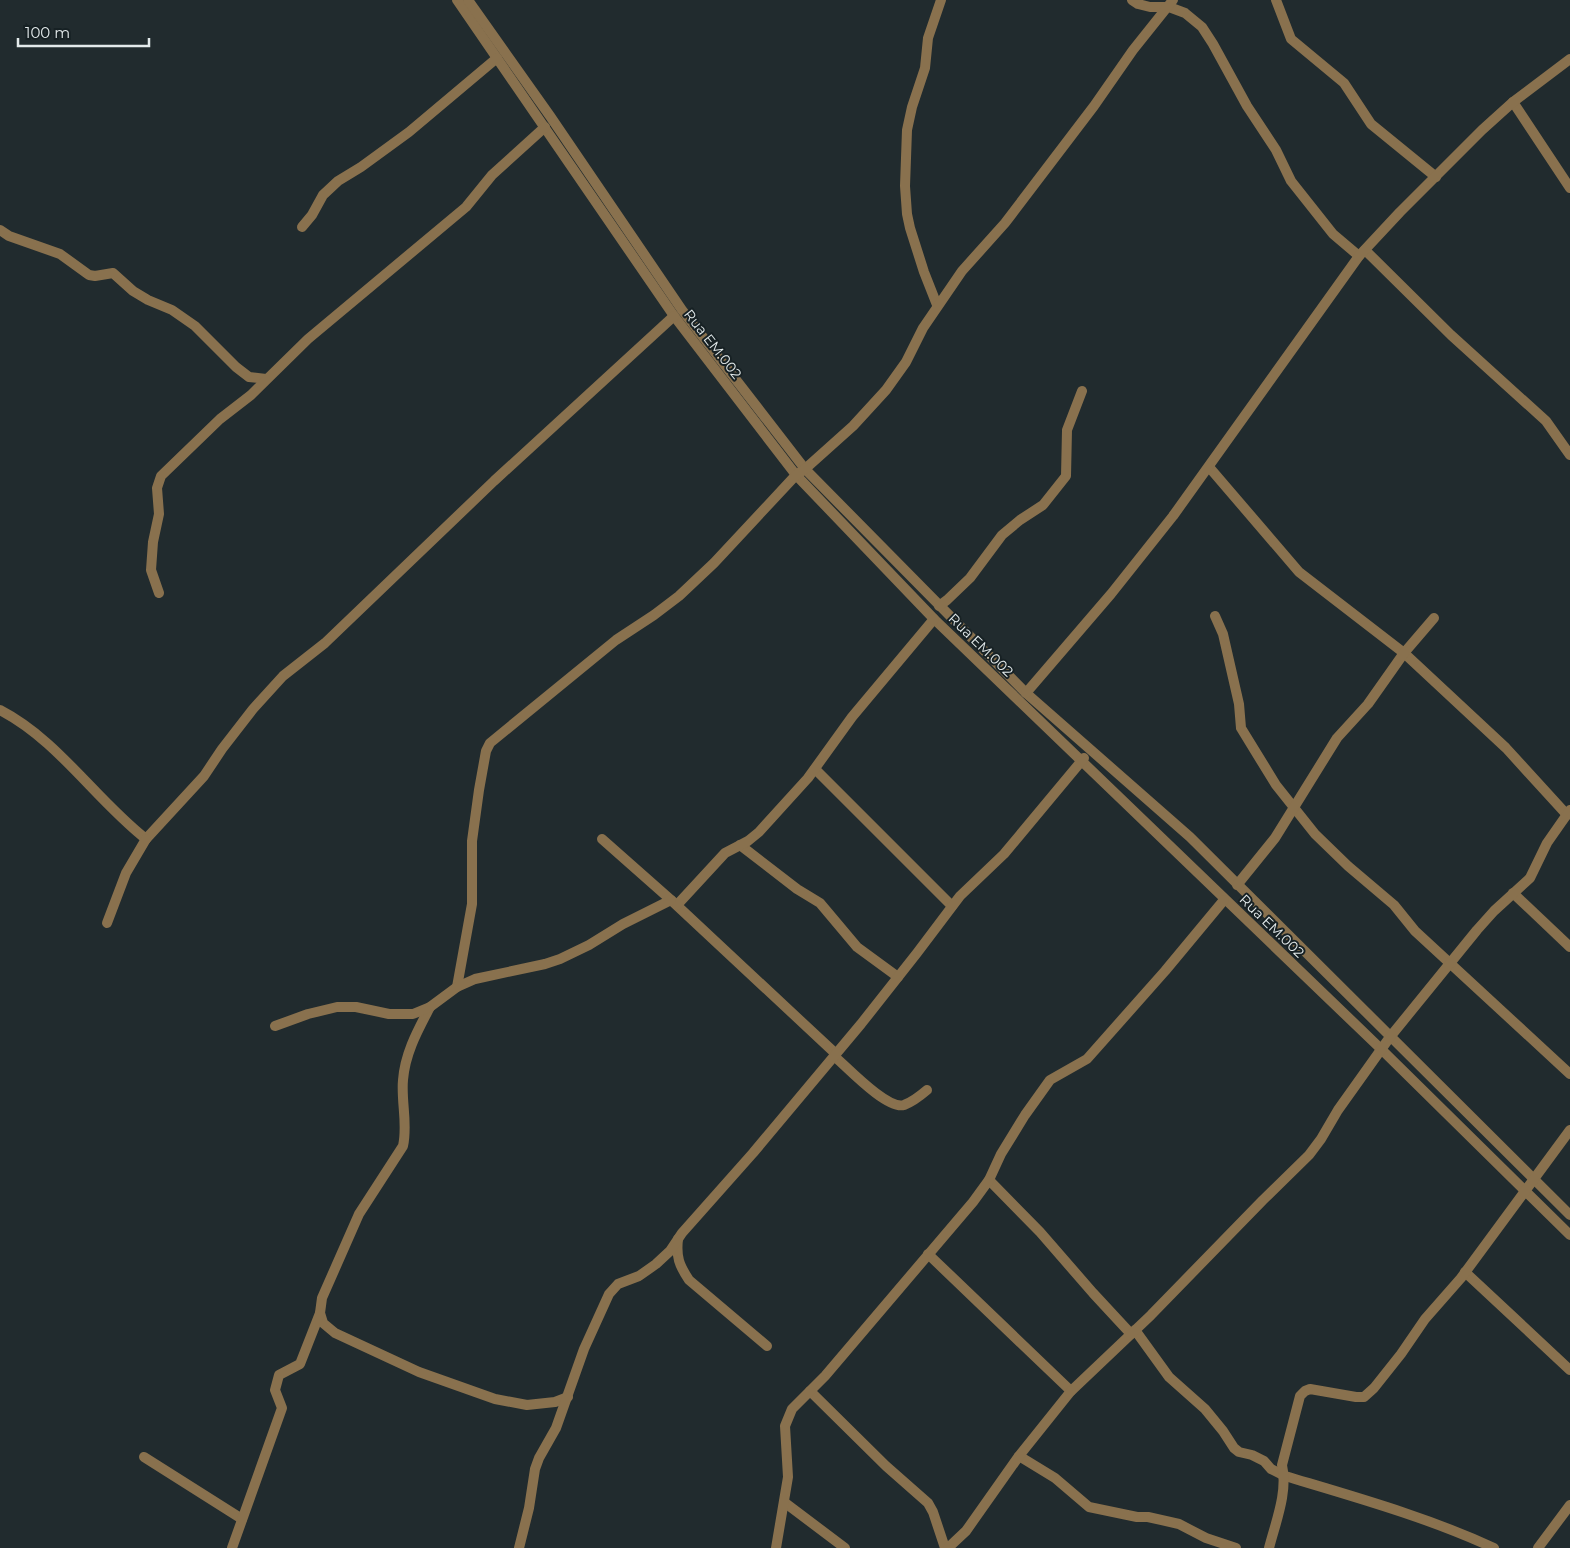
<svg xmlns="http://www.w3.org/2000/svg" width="1570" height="1548" font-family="Montserrat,sans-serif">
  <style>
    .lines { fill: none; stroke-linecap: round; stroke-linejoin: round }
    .minor { stroke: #89714e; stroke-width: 10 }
    .labels { text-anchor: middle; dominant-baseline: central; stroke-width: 4; stroke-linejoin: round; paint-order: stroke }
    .street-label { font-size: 14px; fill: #e3eaeb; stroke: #172124 }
  </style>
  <rect width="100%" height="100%" fill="#212b2e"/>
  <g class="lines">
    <g class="minor">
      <path d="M457,0L674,316L796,475L934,619L1381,1049L1570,1235"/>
      <path d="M468,0L550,116L682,310L805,469L1026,693L1190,837L1570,1215"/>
      <path d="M1132,0L1138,4L1150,7H1169L1185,13L1202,27L1213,44L1247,106L1276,150L1291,181L1333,234L1359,256"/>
      <path d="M1276,0L1291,39L1344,83L1371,124L1436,177"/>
      <path d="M1513,102L1570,188"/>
      <path d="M302,227L312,215L323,195L338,181L361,167L409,132L497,58"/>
      <path d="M0,230L9,236L60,254L89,275L95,276L113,273L133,291L148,300L172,310L195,326L236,367L249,377L266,379"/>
      <path d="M1365,250L1451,335L1546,421L1570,455"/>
      <path d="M937,305L924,272L910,228L907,214L905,186L907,130L912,107L925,68L928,38L941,0"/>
      <path d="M1209,467L1299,572L1404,653L1506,748L1567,815"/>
      <path d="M159,593L151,570L153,542L159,514L157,488L161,476L220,419L251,395L308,339L466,207L492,175L545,127"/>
      <path d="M939,606L947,600L970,578L1002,535L1020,520L1043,505L1066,476L1067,430L1082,391"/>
      <path d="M1215,616L1223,634L1239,704L1241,728L1276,785L1315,834L1348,866L1394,905L1415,931L1570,1074"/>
      <path d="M1026,693L1111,594L1173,516L1359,256L1400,212L1482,130L1513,102L1570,59"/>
      <path d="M0,710C58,740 95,799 146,839L204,776L222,749L253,709L283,676L325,643L494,481L674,316"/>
      <path d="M815,769L952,906"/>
      <path d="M602,839L671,900L836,1054"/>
      <path d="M740,845L797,889L820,903L857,947L898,977"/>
      <path d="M1237,885L1275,838L1337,738L1368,704L1404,653L1434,618"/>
      <path d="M1513,893L1570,947"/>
      <path d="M677,905L725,853L748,841L759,832L808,778L852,717L934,619"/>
      <path d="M107,923L126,873L146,839"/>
      <path d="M457,987L472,904V841L479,790L486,751L490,743L616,640L654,615L679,596L714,563L796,475L805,469L853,426L886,390L906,362L923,328L962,271L1005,223L1094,106L1133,50L1173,0"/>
      <path d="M430,1007C418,1030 405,1053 403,1080C401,1102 408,1124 403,1146L359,1214L322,1298L320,1313L323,1323L335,1333L419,1372L495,1399L527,1405L555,1402L568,1397"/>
      <path d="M275,1026L308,1014L337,1007H356L389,1014H413L430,1007L457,987L475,979L545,964L560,959L589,945L623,924L671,900"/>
      <path d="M834,1056C847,1067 887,1110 904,1105C912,1102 920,1096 927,1090"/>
      <path d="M989,1180L1040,1232L1093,1293L1131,1334"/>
      <path d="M678,1239C676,1257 679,1265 689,1280L767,1346"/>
      <path d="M928,1254L1071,1391"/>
      <path d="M1465,1272L1570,1370"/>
      <path d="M1135,1330L1169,1377L1205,1409L1223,1431L1234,1448L1239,1452L1252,1455L1264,1461L1271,1469L1285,1476C1355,1497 1427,1517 1494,1548"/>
      <path d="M810,1391L886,1466L928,1503L933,1512L945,1548"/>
      <path d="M1019,1456L1055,1478L1089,1507L1137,1517H1148L1179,1524L1206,1538L1236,1548"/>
      <path d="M144,1457L242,1519"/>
      <path d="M784,1502L845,1548"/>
      <path d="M232,1548L282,1408L275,1390L279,1375L300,1364L320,1313"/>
      <path d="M519,1548L529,1508L535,1469L539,1458L556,1428L584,1349L609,1294L618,1284L639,1276L656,1264L670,1251L682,1233L753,1153L861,1024L917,953L960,896L1004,854L1084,758"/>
      <path d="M776,1548L788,1477L785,1426L792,1409L825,1376L973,1202L989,1180L1001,1154L1025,1115L1050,1080L1087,1059L1165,971L1224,900"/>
      <path d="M948,1548L966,1531L1019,1456L1071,1391L1151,1315L1263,1200L1309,1155L1321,1139L1338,1110L1390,1037L1477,930L1494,911L1530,878L1547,843L1570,810"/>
      <path d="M1269,1548C1276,1521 1288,1492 1282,1465L1300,1396L1305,1391L1310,1389L1356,1397H1364L1374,1388L1401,1354L1425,1319L1461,1278L1570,1130"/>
      <path d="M1538,1548L1570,1505"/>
    </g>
  </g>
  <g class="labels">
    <g class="street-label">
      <text transform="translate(713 344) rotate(52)">Rua EM.002</text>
      <text transform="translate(981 645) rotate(44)">Rua EM.002</text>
      <text transform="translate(1272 926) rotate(44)">Rua EM.002</text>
    </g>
  </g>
  <path d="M18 38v8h131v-8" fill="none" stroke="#e3eaeb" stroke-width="2.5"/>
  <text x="25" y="38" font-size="15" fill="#e3eaeb" stroke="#172124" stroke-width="4" paint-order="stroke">100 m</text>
</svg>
